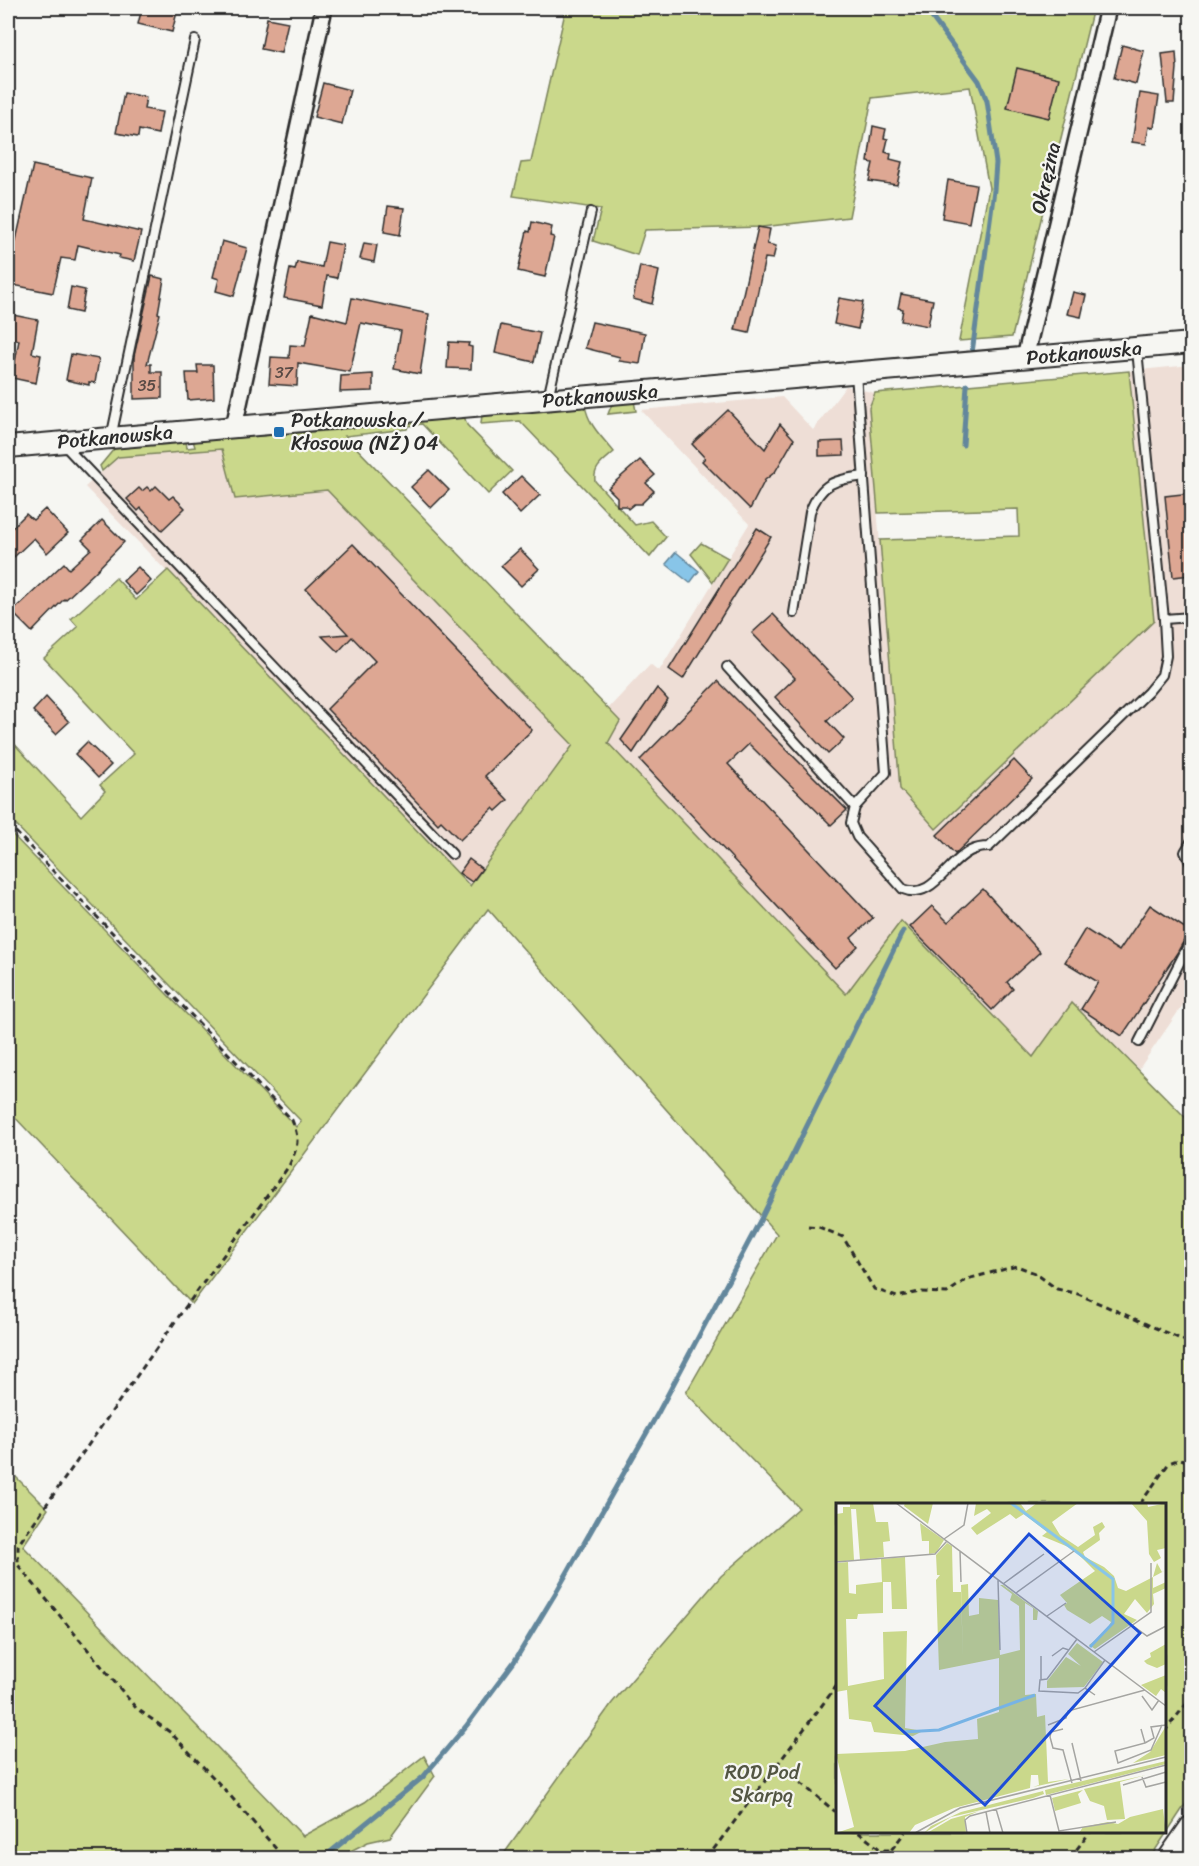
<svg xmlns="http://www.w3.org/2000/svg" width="1199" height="1866" font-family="Sriracha,sans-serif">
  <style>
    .built { fill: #eeded6 }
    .green { fill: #cad88b; stroke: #7a825b; stroke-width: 1.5; fill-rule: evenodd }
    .water { fill: #88c5e8; stroke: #63879c; stroke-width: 1.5 }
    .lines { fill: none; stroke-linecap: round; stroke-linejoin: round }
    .stream { stroke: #63879c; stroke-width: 5 }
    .building { fill: #dda793; stroke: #2b2b2b; stroke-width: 1.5 }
    .service-casing { stroke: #2b2b2b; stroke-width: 12 }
    .minor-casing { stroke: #2b2b2b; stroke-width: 20 }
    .tertiary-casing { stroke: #2b2b2b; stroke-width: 24 }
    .primary-casing { stroke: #2b2b2b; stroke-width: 28 }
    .path { stroke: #2b2b2b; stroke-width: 3; stroke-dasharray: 6 4.5; stroke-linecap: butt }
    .service { stroke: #f6f6f2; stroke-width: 8 }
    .minor { stroke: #f6f6f2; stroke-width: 15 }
    .tertiary { stroke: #f6f6f2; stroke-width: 20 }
    .primary { stroke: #f6f6f2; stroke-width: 24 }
    .poi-dot { fill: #1f6fb2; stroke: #f6f6f2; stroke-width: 2 }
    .labels { text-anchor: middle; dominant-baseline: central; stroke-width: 4.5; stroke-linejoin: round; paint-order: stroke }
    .number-label { font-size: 16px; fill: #584a45 }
    .street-label { font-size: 20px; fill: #2b2b2b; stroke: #f6f6f2 }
    .poi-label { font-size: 20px; fill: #2b2b2b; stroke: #f6f6f2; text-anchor: start }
    .park-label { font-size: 20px; fill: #535643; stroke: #f6f6f2 }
    .inset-river { fill: none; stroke: #88c5e8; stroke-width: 3 }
    .inset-road { fill: none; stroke: #a5a5a2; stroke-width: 1.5 }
    .view { fill: #1d4ed8; fill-opacity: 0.15; stroke: #1d4ed8; stroke-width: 3 }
    .inset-edge { fill: none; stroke: #2b2b2b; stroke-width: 3 }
  </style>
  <rect width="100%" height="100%" fill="#f6f6f2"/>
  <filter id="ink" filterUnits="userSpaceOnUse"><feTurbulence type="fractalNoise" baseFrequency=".0167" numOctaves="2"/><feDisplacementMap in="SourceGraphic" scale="12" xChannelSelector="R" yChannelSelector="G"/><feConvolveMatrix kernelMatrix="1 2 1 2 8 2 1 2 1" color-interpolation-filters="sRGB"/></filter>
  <g filter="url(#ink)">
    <g class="built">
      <path d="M1191,365V993L1139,1069L1072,1004L1033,1058L901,921L846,995L607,743V710L650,664L659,671L749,524L641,410L782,397L813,430L846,386L875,393L869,409L900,789L936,829L1154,621L1129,371Z"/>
      <path d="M223,449L224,454L327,490L573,744L471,886L85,487L118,457Z"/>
    </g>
    <g class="green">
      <path d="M566,8H1093L1012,337L959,341L989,188L970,87L872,98L849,217L762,227L645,230L637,255L593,241L601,209L513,196L521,163L531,162Z"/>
      <path d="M1129,371L1154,621L936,829L900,789L880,540L1019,536L1018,509L878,513L869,408L875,393Z"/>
      <path d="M634,401L636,411L608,414L612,404Z"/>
      <path d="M585,405C588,425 602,437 614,452C604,461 593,467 595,481L635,525L651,521L666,537L650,557L520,421L481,424L482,414Z"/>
      <path d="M464,416L467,425L512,471L488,494L422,424L408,426L407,429L345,436L620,721L608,743L846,994L901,921L1033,1057L1072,1003L1191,1123V1796L1150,1858H501L612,1703L721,1576L799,1508L686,1393L777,1234L488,909L192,1304L8,1110V830L296,1127L301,1121L8,817V737L81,816L105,791L100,785L134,754L44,658L78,627L71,619L116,578L136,600L168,570L470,886L573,745L327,490L235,499L222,449L118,457L102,471L100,466L114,449L186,441L187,448L195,447L193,440L219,436L221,439L338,430V426ZM838,1504H1164V1832H838Z"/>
      <path d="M701,543L728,558L713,582L691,554Z"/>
      <path d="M8,1469L48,1509L23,1546L303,1836L365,1802L424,1756L435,1776L390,1837L368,1842L337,1858H8Z"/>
    </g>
    <path class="water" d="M676,552L699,571L690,583L666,564Z"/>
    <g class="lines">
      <g class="stream">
        <path d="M925,8L979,81L987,101L996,163L994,190L972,353"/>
        <path d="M963,445L967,385"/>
        <path d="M323,1858L423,1777L467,1725L514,1662L558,1589L658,1413L762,1217L903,931"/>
      </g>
    </g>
    <g class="building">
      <path d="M142,8H178L172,32L138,24Z"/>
      <path d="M267,18L288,22L281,53L261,49Z"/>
      <path d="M1122,45L1144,51L1136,84L1114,78Z"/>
      <path d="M1176,52L1177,68L1174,103H1167L1162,54Z"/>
      <path d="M1017,68L1059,78L1049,118L1007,108Z"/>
      <path d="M323,83L350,90L342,124L314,117Z"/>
      <path d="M124,93L146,97L144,109L162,112L158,134L139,130L138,137L116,133Z"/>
      <path d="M1140,93L1159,96L1154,128L1149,127L1146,144L1132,142Z"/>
      <path d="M873,126L886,129L884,138L888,139L885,152L891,154L890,159L902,162L897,185L869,181L873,163L868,162Z"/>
      <path d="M33,165L92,178L84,219L141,232L134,261L119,258L120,255L78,245L75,260L61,258L53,293L8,284V257L12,258Z"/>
      <path d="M948,180L976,185L969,223L942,218Z"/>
      <path d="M388,206L404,208L400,235L384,232Z"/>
      <path d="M532,222L552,227L550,236L554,237L545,277L518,271L527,231L530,232Z"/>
      <path d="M758,227L770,229L767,244L776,246L773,259L765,258L749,333L735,330Z"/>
      <path d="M222,241L247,248L234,296L216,291L219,279L213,277Z"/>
      <path d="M327,242L343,245L337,278L327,276L322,305L284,298L290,269L295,270L297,262L322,267Z"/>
      <path d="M364,243L377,245L374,262L360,259Z"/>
      <path d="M640,266L659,271L652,304L633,299Z"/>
      <path d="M152,276L164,279L158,313L160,314L147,364H151V372H162V398L134,399V356Z"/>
      <path d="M71,287L85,290L81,313L67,310Z"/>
      <path d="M1073,292L1086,295L1081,317L1067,314Z"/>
      <path d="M901,294L933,300L928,326L901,321L903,309L898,308Z"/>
      <path d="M352,298L429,314L420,374L394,369L401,331L361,323L350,372L298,363L297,386L269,384L271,357L289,358L290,345L305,346L312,313L347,322Z"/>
      <path d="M839,298L863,302L858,329L834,324Z"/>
      <path d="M8,314L38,320L32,353L41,355L36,383L12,378L19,340L8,338Z"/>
      <path d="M592,322L645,333L640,364L619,361L620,357L585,348Z"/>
      <path d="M501,325L540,333L534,362L495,353Z"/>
      <path d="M449,342L469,343L468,346L472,347L471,369L447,368Z"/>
      <path d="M71,354L99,359L95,383L89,382V385L66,380Z"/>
      <path d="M197,365H213L214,398L188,400L186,373H198Z"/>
      <path d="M373,374V391L340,392L341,376Z"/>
      <path d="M728,410L765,449L780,424L794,439L775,472L765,480L750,509L702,461L705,458L692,444Z"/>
      <path d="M843,441L844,455L819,456V442Z"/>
      <path d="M640,460L655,475L646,483L654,491L641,504H634L628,509L626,506H617V497L608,488Z"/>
      <path d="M429,470L449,490L431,508L411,487Z"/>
      <path d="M521,476L540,495L520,514L502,494Z"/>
      <path d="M156,486L169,499L173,496L185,508L162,530L141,508L138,511L127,499L139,488L142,491L147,487L151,491Z"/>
      <path d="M1191,493V575L1173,577L1165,496Z"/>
      <path d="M45,509L68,533L47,553L34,538L14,557L8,550V532L26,514L33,520Z"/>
      <path d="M102,520L124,542L94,573L65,600L64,599L32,632L12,612L64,563L69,569L91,549L82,540Z"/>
      <path d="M757,528L771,537L683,679L669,669Z"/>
      <path d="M353,544L532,730L485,776L508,800L496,811L493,808L460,840L441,821L438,824L327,709L375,661L352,637L338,652L322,636L348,634L306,589Z"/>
      <path d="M520,549L539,569L521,586L501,566Z"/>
      <path d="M138,567L151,581L136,595L123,581Z"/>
      <path d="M773,614L852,697L827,721L844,739L828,754L775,697L795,678L752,633Z"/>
      <path d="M718,681L847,810L831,825L749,744L728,764L873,918L851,938L858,946L835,968L640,760Z"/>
      <path d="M657,688L668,700L633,753L621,740Z"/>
      <path d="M46,697L69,722L56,734L33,711Z"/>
      <path d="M87,742L111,765L98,778L75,754Z"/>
      <path d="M1014,760L1032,779L955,854L937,835Z"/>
      <path d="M469,859L482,869L472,882L459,873Z"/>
      <path d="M983,889L1040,952L1007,982L1013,989L992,1010L910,927L932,906L948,922Z"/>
      <path d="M1150,905L1191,932L1187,935L1177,953L1122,1036L1081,1009L1098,982L1065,962L1085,929L1119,951Z"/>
    </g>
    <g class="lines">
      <defs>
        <g id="service">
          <path d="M1137,350L1164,619L1192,617"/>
          <path d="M856,374L886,773L855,807L851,823L857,837L903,889C932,901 947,862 970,851C976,848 983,847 989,847L1148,692L1162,675L1166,656L1164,619"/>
          <path d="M548,398L591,212"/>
          <path d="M111,438L195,40"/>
          <path d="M65,446L452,854"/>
          <path d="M794,613L810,512C821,482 835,480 864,476"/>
          <path d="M727,667L855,807"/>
          <path d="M1192,840L1185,852L1192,866"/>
          <path d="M1139,1042L1192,938"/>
        </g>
        <g id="minor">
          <path d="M1025,358L1108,8"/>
          <path d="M234,427L324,8"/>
        </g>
        <path id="tertiary" d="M8,447L1192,343"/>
        <path id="primary" d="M1171,1858L1192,1828"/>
      </defs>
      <use href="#service" class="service-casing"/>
      <use href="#minor" class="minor-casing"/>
      <use href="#tertiary" class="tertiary-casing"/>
      <use href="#primary" class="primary-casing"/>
      <g class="path">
        <path d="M8,824L292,1120C300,1140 298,1146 289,1166L179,1316L18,1545V1565L136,1708L171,1733L227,1792L278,1851"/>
        <path d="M808,1226L819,1227L843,1237L874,1289L897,1297L919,1292L947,1293L967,1279L1017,1266L1035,1273L1057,1289L1078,1294L1192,1344"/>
        <path d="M1140,1504L1169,1463L1180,1459L1192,1462"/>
        <path d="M1164,1732L1192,1697"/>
        <path d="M772,1772L790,1774L838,1814"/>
        <path d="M858,1832L881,1850H891L895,1858"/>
        <path d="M707,1858L838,1684"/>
        <path d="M885,1858L905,1832"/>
        <path d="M1070,1858L1090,1832"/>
      </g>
      <use href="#service" class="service"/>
      <use href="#minor" class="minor"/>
      <use href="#tertiary" class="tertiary"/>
      <use href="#primary" class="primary"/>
    </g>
  </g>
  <rect class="poi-dot" x="273" y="426" width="12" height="12" rx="3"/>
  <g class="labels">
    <g class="number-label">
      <text x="284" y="372">37</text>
      <text x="147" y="385">35</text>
    </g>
    <g class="street-label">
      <text transform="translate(1046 178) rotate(-77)">Okrężna</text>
      <text transform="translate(1084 353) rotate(-5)">Potkanowska</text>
      <text transform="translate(600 396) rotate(-5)">Potkanowska</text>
      <text transform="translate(115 437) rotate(-5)">Potkanowska</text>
    </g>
    <g class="poi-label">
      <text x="291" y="420">Potkanowska /<tspan x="291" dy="23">Kłosowa (NŻ) 04</tspan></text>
    </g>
    <g class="park-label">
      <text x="762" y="1772">ROD Pod<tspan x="762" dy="23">Skarpą</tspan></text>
    </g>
  </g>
  <g transform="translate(836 1503)">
    <rect width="330" height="330" fill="#f6f6f2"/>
    <path d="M14,0H37L40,19H52L54,38L47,39L48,54L24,57L20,6H15L18,57L0,59V11L7,10V4H14ZM69,0H97L92,21L68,3ZM140,0H184L190,8L201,0H242L216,19L224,32L242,44L259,32L257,24L266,19L269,24L263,30L264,37L247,49L249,54L268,64L278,73L282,85L290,88L317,74L321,60L326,69L330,67L317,74V85L330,79V85L317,91L318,101L311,110L299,96L288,111L301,117L259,146L253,142L269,130L275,119L266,113L254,121L231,107L228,102L231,100L224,92L259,68L237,46L206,33L211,29L188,11L180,16L174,11L141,32L135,25L155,10L151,6L138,13ZM295,0H311L312,4L330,0V45L321,47L325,55L318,59L313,51L311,18ZM84,20L108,37L100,50L93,51V38H86ZM111,40L116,43L117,89H125L127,159L125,82L132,81L133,113L143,111V95L162,97L164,152L184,147L183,103L174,97L176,91L164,82H167L202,108L201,117H197V105L189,100V192L200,191L201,214L209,212L212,279L233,276L197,284L203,282L202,272H195L194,285L118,305L79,322L73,330H0L18,324L0,251L69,248L109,239L142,236L141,216L163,209V155L103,167L100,77L104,72H101L100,52ZM69,54L71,106H56L55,79H47V110L22,111L21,116H10L12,183L48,176L47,129L71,128L69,225L87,228L77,233L38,229L35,219L13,216L11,187L0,189V60L12,59L13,90L20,91V82L46,79L45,56ZM241,140L267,159L248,184L211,185V178L230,154L245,163L232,151ZM330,141V161L321,165L311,161L308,158L315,154L314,150ZM330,172V190L325,186L320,193L305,182ZM330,223V252L297,260L314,249ZM330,258V261L210,292L209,287ZM310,272L284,279L289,316L271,317L268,303L254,298L248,286ZM247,287L242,291L245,300L219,308L216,295ZM207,288L208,291L197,295L115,314L88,330L95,323L125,309ZM327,306L330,330H243L247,324L272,319L282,321L294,314ZM143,308L129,314L130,330H91L115,316Z" fill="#cad88b"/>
    <path class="inset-river" d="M175,0L277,76V120L254,144M67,229L103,227L199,192"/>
    <path class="inset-road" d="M60,0L330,203M108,36L128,22L132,0M124,48L125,79M0,59L99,51L111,38M162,77L164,147M167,81L208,51M180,90L238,48M211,113L230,100M296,122L311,133L330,123M241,136L211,176L204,177L203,188L242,190L249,185M258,149L315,109V60M205,153V176M216,153L227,145L233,147M259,192L249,185L269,157M306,193L316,207L323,197M212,222L230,215L232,208L309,187M227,226L215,229L214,234L217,245L227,247L236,280M305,226L309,240L279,248L282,260L315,247L326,222M236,240L245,278M309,240L318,235L315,224L330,222M306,274L310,284L330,279M287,282L330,269M214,292L223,328L280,319M160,306L167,330M150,309L154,330M79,330L124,305L330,254M131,330L129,317L134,313L330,262"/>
    <path class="view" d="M193,31L304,130L149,302L39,203Z"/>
    <rect width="330" height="330" class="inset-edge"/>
  </g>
  <rect width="1199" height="1866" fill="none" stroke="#f6f6f2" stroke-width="30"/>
  <rect x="15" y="15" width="1169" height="1836" fill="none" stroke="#2b2b2b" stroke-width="2" filter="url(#ink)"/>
</svg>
